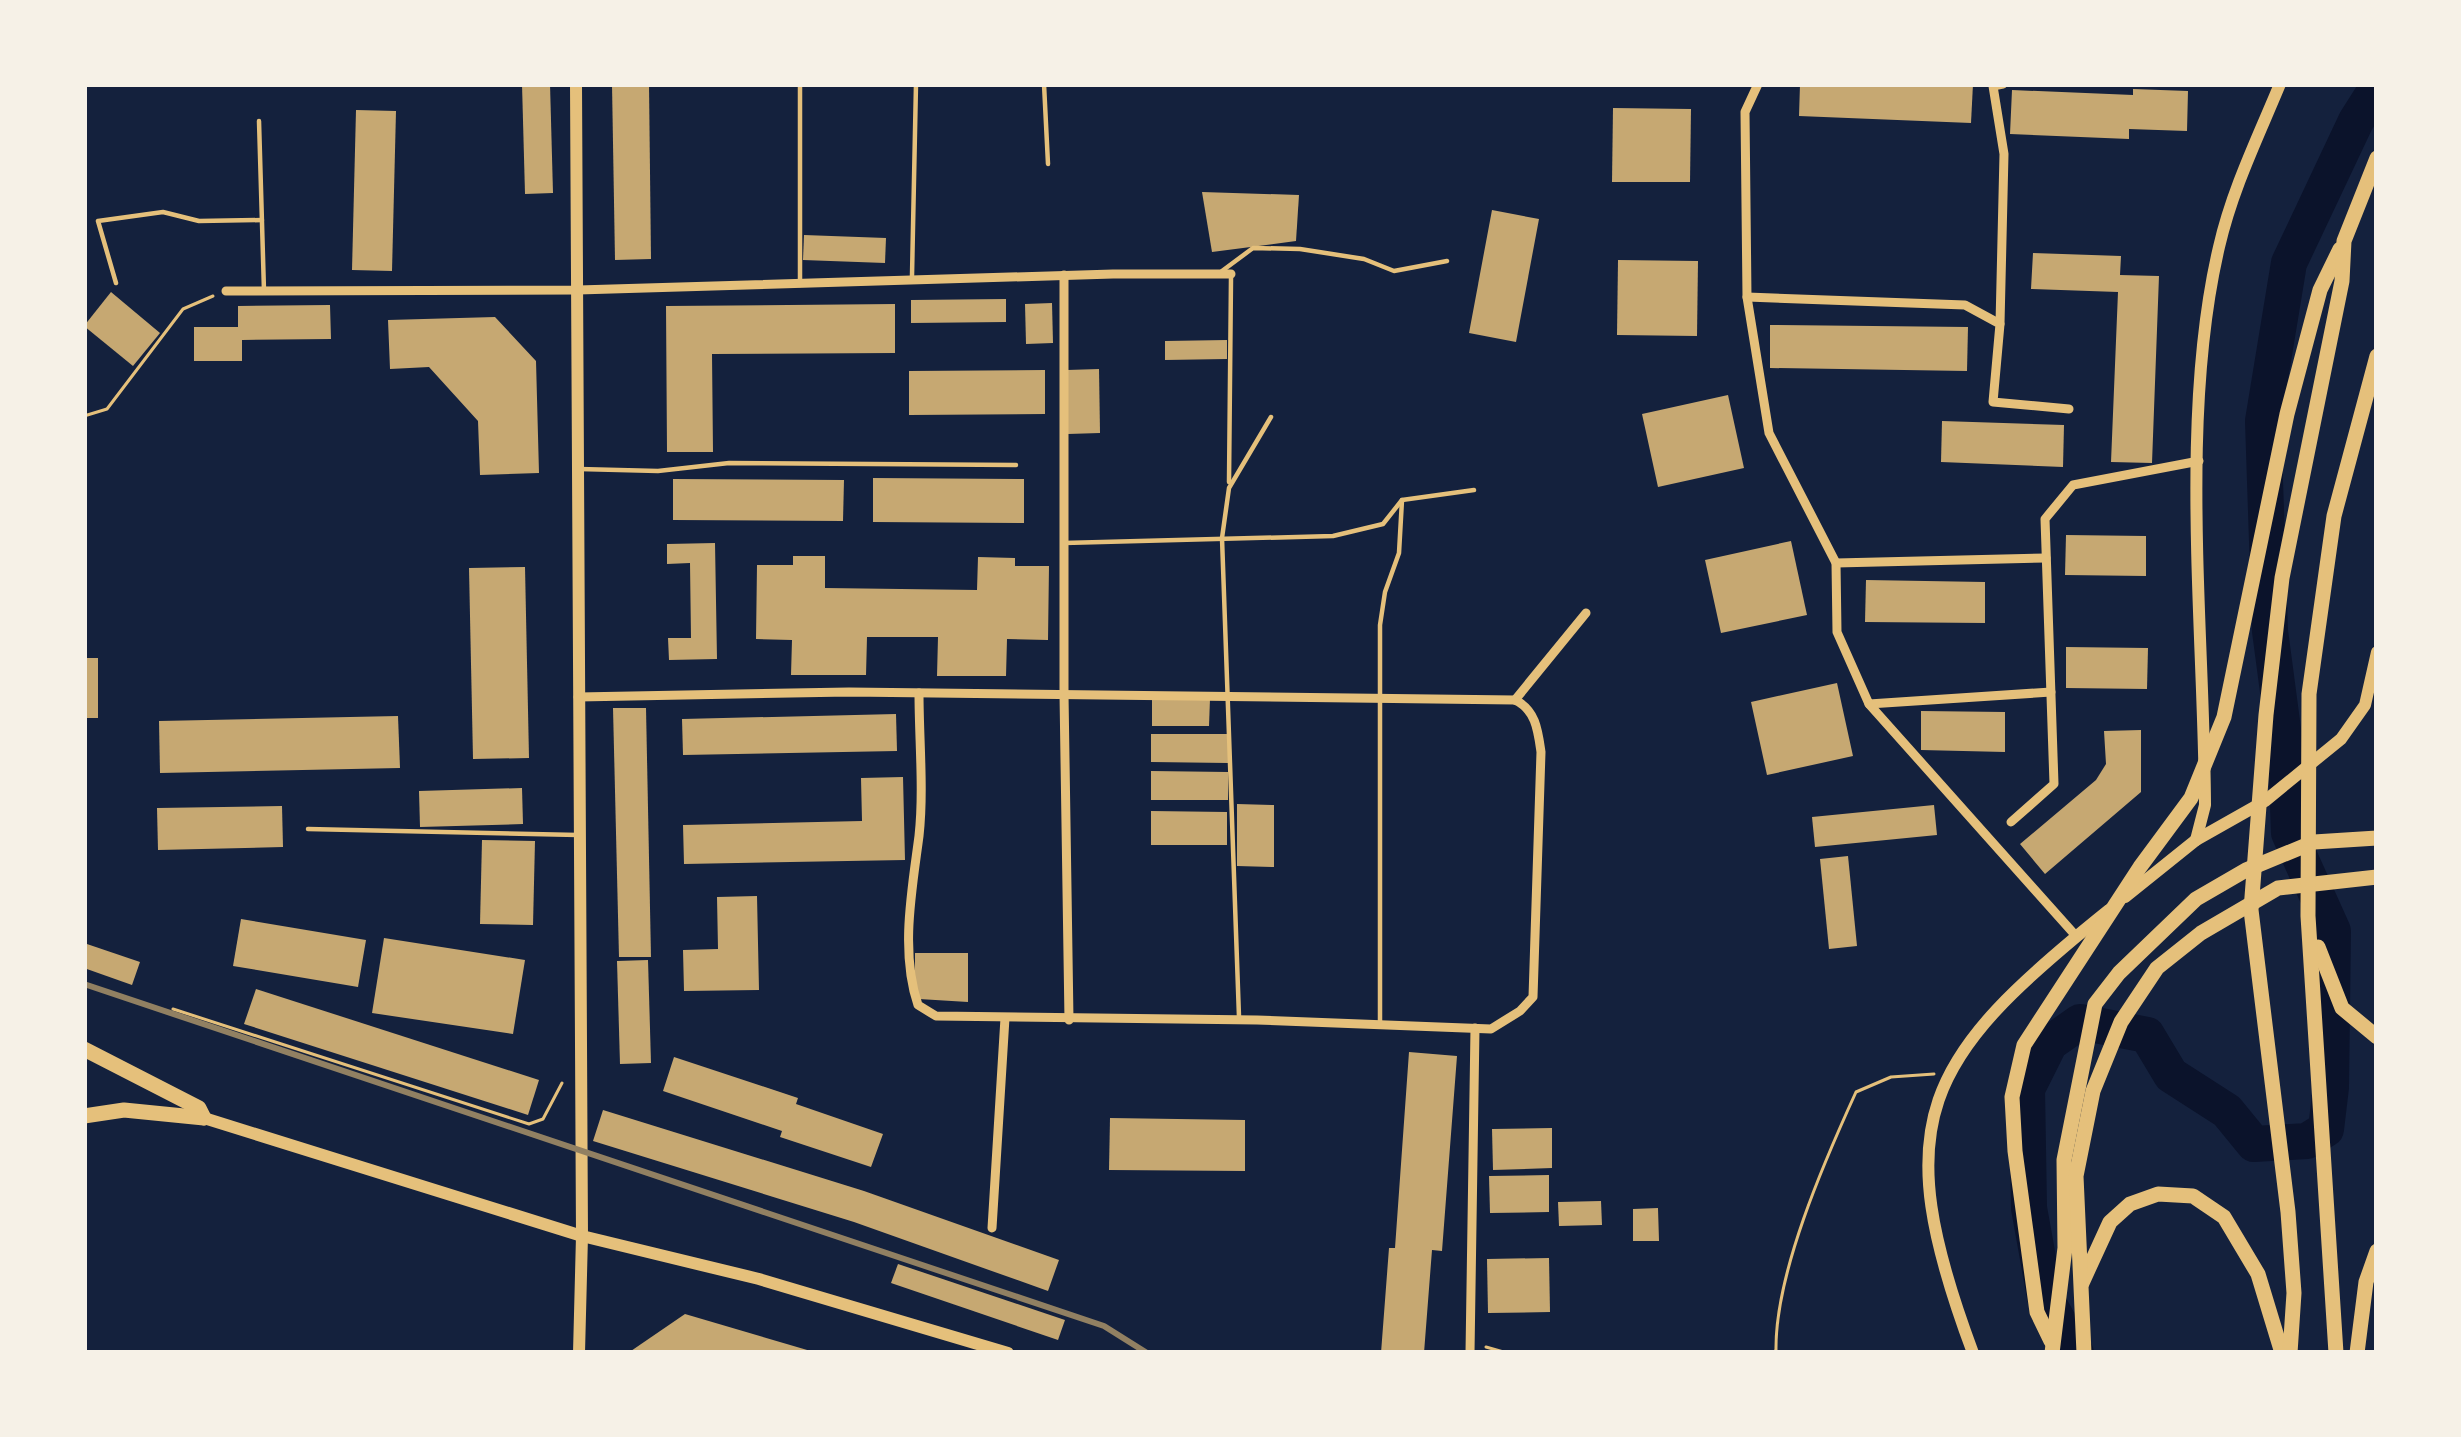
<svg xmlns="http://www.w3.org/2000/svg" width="2461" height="1437" font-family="Roboto,sans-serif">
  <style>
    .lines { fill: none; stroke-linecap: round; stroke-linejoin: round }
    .river { stroke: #0b132b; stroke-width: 36 }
    .building { fill: #c6a872 }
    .path { stroke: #e5c07b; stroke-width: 3 }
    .service { stroke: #e5c07b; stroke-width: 4.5 }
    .minor { stroke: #e5c07b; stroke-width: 9 }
    .tertiary { stroke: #e5c07b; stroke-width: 12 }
    .trunk { stroke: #e5c07b; stroke-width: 15 }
    .rail { stroke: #918062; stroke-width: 6 }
  </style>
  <rect width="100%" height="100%" fill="#14213d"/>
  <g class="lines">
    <path class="river" d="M2076,1353L2045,1297L2029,1208L2027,1089L2050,1043L2080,1022L2147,1035L2171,1075L2227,1111L2254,1144L2307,1141L2326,1129L2331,1087L2333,931L2289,833L2286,752L2270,631L2263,421L2289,263L2356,121L2377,88"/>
  </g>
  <g class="building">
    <path d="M522,84H550L553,193L525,194Z"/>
    <path d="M612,84H649L651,259L615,260Z"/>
    <path d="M1800,84H1973L1971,123L1799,116Z"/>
    <path d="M2133,89L2188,91L2187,131L2129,129V139L2010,134L2012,90L2133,95Z"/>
    <path d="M1613,108L1691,109L1690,182H1612Z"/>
    <path d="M356,110L396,111L392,271L352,270Z"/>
    <path d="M1202,192L1299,195L1296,241L1212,252Z"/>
    <path d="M1492,210L1539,219L1516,342L1469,333Z"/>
    <path d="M804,235L886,238L885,263L803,260Z"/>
    <path d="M2033,253L2121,256L2120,275L2159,276L2152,463L2111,462L2118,292L2031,289Z"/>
    <path d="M1618,260L1698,261L1697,336L1617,335Z"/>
    <path d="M111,292L160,333L133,366L84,326Z"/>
    <path d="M1006,299V322L911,323V300Z"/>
    <path d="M1052,303L1053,343L1026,344L1025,304Z"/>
    <path d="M895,304V353L712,354L713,452H667L666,306Z"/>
    <path d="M330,305L331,339L242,340V361H194V327H238V306Z"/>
    <path d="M495,317L536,361L539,473L480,475L478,421L429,367L390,369L388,320Z"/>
    <path d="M1770,325L1968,327L1967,371L1770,368Z"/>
    <path d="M1227,340V359L1165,360V341Z"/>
    <path d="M1099,369L1100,433L1068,434L1067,370Z"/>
    <path d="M1045,370V414L909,415V371Z"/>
    <path d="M1728,395L1744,468L1658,487L1642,414Z"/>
    <path d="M1942,421L2064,425L2063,467L1941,462Z"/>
    <path d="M873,478L1024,479V523L873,522Z"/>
    <path d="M673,479L844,480L843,521L673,520Z"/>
    <path d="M2066,535L2146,536V576L2065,575Z"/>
    <path d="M1791,541L1807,615L1721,633L1705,560Z"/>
    <path d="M715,543L717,659L669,660L668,638H691L690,563L667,564V544Z"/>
    <path d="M793,556H825V588L977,590L978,557L1015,558V566H1049L1048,640L1007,639L1006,676H937L938,637H867L866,675H791L792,640L756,639L757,565H793Z"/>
    <path d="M525,567L529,758L473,759L469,568Z"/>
    <path d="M1866,580L1985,582V623L1865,622Z"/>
    <path d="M2066,647L2148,648L2147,689L2066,688Z"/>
    <rect x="84" y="658" width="14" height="60"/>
    <path d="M1837,683L1853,756L1767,775L1751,702Z"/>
    <path d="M1152,699H1210L1209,726H1152Z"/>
    <path d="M613,708H646L651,957H619Z"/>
    <path d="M1921,711L2005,712V752L1921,750Z"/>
    <path d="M896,714L897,751L683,755L682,719Z"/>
    <path d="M398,716L400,768L160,773L159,721Z"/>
    <path d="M2141,730V792L2045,874L2020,844L2096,780L2106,764L2104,731Z"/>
    <path d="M1151,734H1228V763L1151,762Z"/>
    <path d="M1151,771L1228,772V800H1151Z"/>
    <path d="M903,777L905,860L684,864L683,825L862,821L861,778Z"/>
    <path d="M522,788L523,824L420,827L419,791Z"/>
    <path d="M1237,804L1274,805V867L1237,866Z"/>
    <path d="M1934,805L1937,835L1815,847L1812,817Z"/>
    <path d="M282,806L283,847L158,850L157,808Z"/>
    <path d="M1151,811L1227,812V845H1151Z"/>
    <path d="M482,840L535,841L533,925L480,924Z"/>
    <path d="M1848,856L1857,946L1829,949L1820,859Z"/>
    <path d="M757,896L759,990L684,991L683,950L718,949L717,897Z"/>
    <path d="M241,919L366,940L358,987L233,966Z"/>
    <path d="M384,938L525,960L513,1034L372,1013Z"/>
    <path d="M84,943L140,962L132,985L84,968Z"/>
    <path d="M915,953H968V1002L919,999L915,991Z"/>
    <path d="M648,960L651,1063L620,1064L617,961Z"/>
    <path d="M256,989L539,1080L528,1115L244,1024Z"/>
    <path d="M1409,1052L1457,1056L1442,1251L1432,1250L1424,1353H1381L1389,1248H1395Z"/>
    <path d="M674,1057L798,1098L796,1104L883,1134L871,1167L780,1137L782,1131L663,1091Z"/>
    <path d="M603,1110L864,1191L1059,1260L1048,1291L854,1222L593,1141Z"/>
    <path d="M1110,1118L1245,1120V1171L1109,1170Z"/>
    <path d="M1552,1128V1168L1493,1170L1492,1129Z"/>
    <path d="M1549,1175V1212L1490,1213L1489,1176Z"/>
    <path d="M1601,1201L1602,1225L1559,1226L1558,1202Z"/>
    <path d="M1658,1208L1659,1241H1633V1209Z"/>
    <path d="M1549,1258L1550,1312L1488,1313L1487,1259Z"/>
    <path d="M898,1264L1065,1320L1058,1340L891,1283Z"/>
    <path d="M685,1314L814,1352V1353H628Z"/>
  </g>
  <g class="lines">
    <g class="path">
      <path d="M84,416L107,409L183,309L213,296"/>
      <path d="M173,1009L529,1124L543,1119L562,1083"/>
      <path d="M1486,1347L1507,1353"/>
      <path d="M1773,1353L1776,1350C1775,1274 1824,1162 1856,1092L1891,1077L1934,1074"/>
    </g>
    <g class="service">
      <path d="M1044,84L1048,164"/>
      <path d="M259,121L264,291"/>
      <path d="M1222,271L1253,248L1300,249L1364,259L1394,271L1447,261"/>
      <path d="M912,276L916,84"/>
      <path d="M116,283L98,221L163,212L199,221L262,220"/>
      <path d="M800,285V84"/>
      <path d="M579,469L658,471L729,463L1016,465"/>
      <path d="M1229,482L1231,278"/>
      <path d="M1064,543L1333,536L1383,524L1402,500L1474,490"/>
      <path d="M308,829L578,835"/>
      <path d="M1239,1017L1222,538L1229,488L1271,417"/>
      <path d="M1380,1025V625L1385,592L1399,553L1402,500"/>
    </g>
    <g class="minor">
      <path d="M1758,84L1745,112L1747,297L1769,433L1836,563L1837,632L1869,704L2051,692"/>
      <path d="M1064,275V694L1069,1020"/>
      <path d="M226,291L578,290L1113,274H1231"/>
      <path d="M1747,297L1965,305L2000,324L1993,402L2069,409"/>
      <path d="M2000,324L2004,154L1993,86L2003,84"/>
      <path d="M1836,563L2046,558"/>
      <path d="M919,693C919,740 924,790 919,836C912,890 900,952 918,1005L936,1016L1257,1020L1491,1029L1520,1011L1533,997L1541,752C1538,731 1536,710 1515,700"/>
      <path d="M578,697L849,692L1515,700"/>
      <path d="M1515,700L1586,613"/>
      <path d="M1869,704L2076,936"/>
      <path d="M2011,822L2054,784L2045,519L2073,485L2199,461"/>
      <path d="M992,1228L1005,1018"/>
      <path d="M1470,1353L1475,1028"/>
    </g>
    <g class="tertiary">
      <path d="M576,84L582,1236L579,1353"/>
      <path d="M2196,840L2205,805C2204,629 2179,417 2219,247C2232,190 2258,137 2280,84"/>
      <path d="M2125,897L2196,840L2265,801L2341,739L2365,705L2377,652"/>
      <path d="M204,1118L582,1236L759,1279L1008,1353"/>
      <path d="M1973,1353C1886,1120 1923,1059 2109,910"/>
    </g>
    <g class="trunk">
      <path d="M2318,947L2342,1008L2377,1037"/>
      <path d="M84,1049L199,1108L204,1118"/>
      <path d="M84,1116L124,1110L204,1118"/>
      <path d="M2082,1283L2110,1222L2130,1204L2158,1194L2193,1196L2224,1217L2258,1274L2282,1353"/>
      <path d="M2051,1341L2037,1312L2015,1151L2012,1097L2024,1045L2140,867L2191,798L2224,717L2287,414L2320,290L2340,249"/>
      <path d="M2052,1353L2065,1248L2064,1160L2095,1004L2119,973L2196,899L2246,870L2314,842L2377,838"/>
      <path d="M2084,1353L2076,1176L2093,1091L2121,1022L2157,968L2201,933L2278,888L2377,877"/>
      <path d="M2290,1353L2294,1293L2288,1212L2251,910L2266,715L2282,578L2342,281L2344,241L2377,158"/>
      <path d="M2336,1353L2308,916L2309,694L2334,516L2377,356"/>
      <path d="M2357,1353L2366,1282L2377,1251"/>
    </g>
    <path class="rail" d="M84,984L1104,1326L1147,1353"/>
  </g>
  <rect width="2461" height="1437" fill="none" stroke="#f6f1e7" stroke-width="174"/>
</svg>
